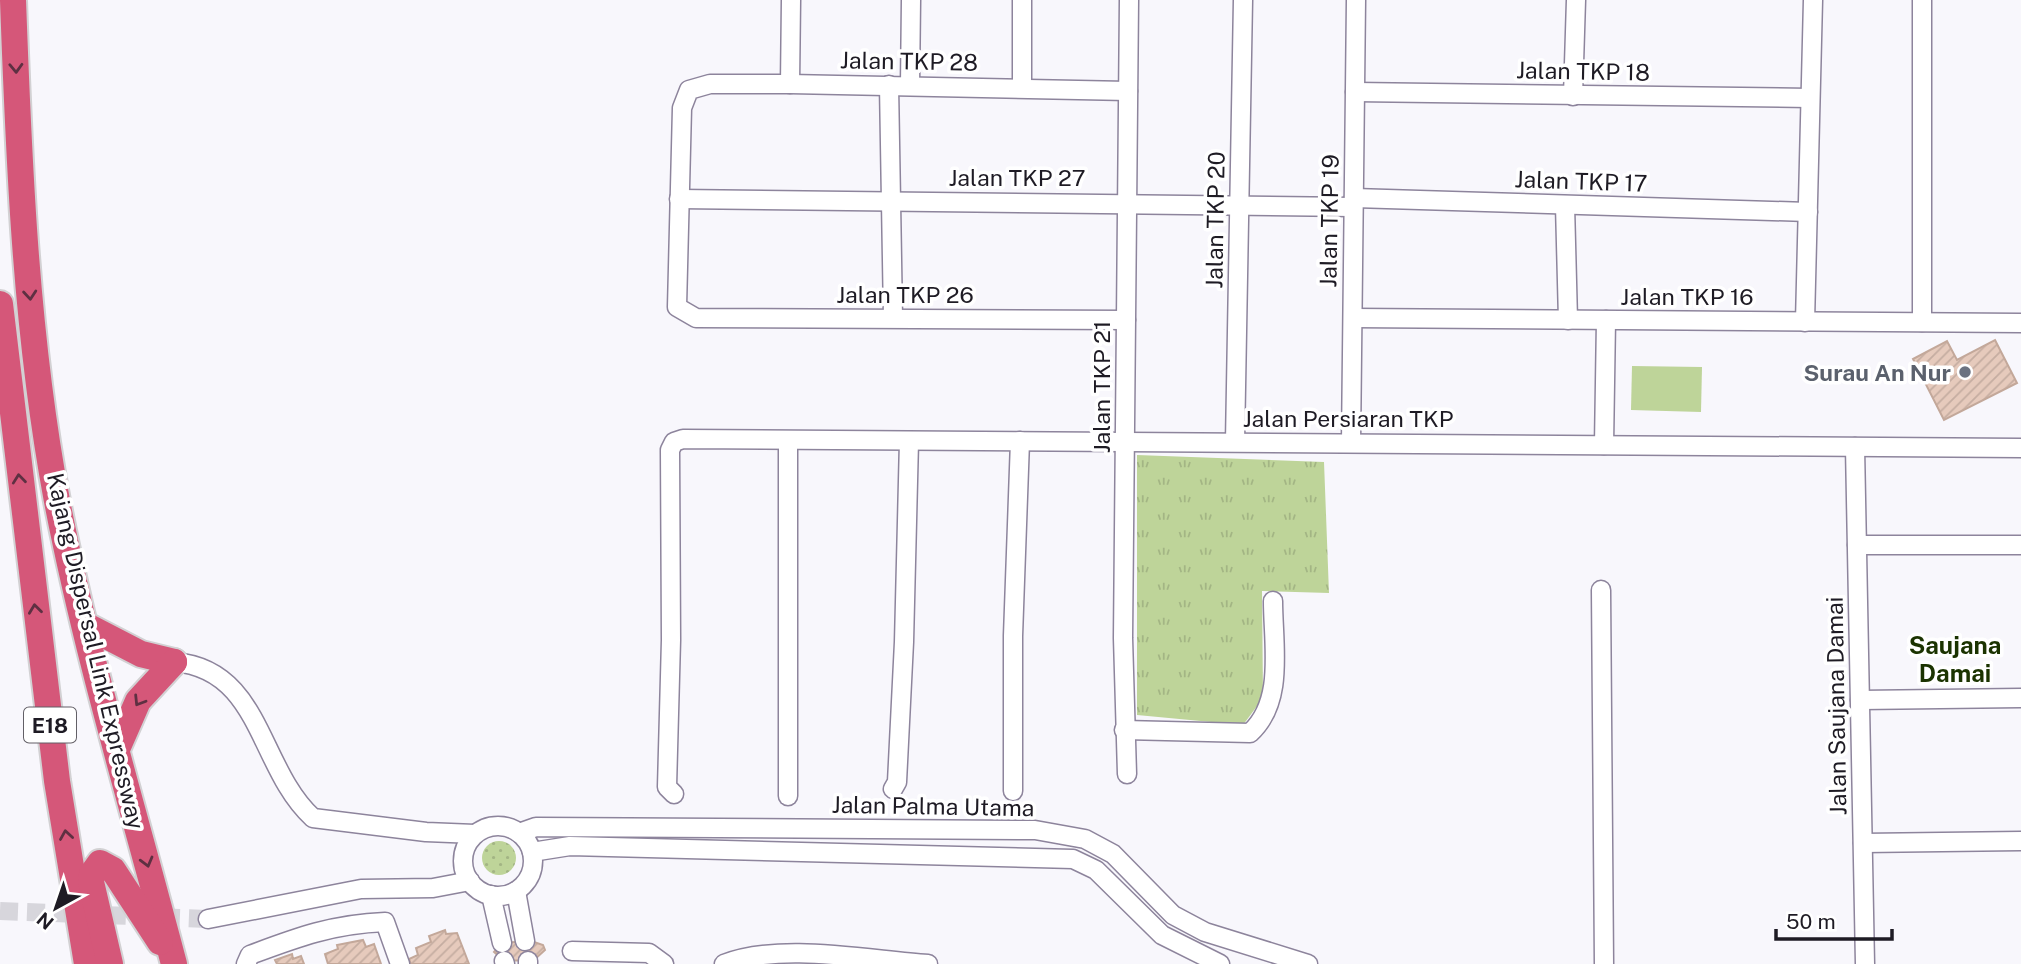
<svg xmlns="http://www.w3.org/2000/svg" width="2021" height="964" font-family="'Public Sans',sans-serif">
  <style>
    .grass { fill: url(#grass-dots) }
    .park { fill: url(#park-tufts) }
    .pitch { fill: #bed499 }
    .building { fill: url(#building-hatch); stroke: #c3a89a; stroke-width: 2 }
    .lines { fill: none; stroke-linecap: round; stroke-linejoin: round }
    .minor-tunnel { stroke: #d7d6dc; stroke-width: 18; stroke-dasharray: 18 9; stroke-linecap: butt }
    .minor-casing { stroke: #8d849c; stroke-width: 21 }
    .highway-casing { stroke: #d2d1d3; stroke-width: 30 }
    .minor { stroke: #fff; stroke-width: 18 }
    .highway { stroke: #d55779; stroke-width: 26 }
    .oneway { stroke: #5e3042 }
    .worship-dot { fill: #6b7280; stroke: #fff; stroke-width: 2.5 }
    .labels { text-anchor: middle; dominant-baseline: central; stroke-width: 7; stroke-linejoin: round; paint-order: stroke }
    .shield { fill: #fff; stroke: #625f66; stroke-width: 2 }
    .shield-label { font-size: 21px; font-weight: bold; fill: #1e1b24 }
    .street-label { font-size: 23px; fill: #1e1b24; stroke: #fff }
    .worship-label { font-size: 23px; font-weight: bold; fill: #5b616d; stroke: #fff; text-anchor: end }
    .neighbourhood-label { font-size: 24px; font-weight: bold; fill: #1b3301; stroke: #fff }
  </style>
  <defs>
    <pattern id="grass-dots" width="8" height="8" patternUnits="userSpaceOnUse" patternTransform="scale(1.75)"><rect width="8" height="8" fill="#bed499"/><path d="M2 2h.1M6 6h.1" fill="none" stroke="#a3b584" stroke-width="1.8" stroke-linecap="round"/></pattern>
    <pattern id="park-tufts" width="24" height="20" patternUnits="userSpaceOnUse" patternTransform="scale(1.75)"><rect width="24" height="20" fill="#bed499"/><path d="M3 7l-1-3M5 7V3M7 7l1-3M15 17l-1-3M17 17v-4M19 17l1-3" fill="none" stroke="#a3b584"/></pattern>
    <pattern id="building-hatch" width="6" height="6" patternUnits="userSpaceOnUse" patternTransform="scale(1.75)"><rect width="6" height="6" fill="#e6cabc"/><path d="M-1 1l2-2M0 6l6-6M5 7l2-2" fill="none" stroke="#c5ada1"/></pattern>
  </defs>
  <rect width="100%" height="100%" fill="#f8f7fc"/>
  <circle class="grass" cx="499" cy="858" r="17"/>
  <path class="park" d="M1137,455L1324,462L1329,593L1262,591L1263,698L1243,725L1137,715Z"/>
  <path class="pitch" d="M1632,366L1702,367L1701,412L1631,410Z"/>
  <g class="building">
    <path d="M1995,340L2017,383L1944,420L1913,359L1947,341L1957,360Z"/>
    <path d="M445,930L446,934L457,933L469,964H411L409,959L418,955L416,948L431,942L429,936Z"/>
    <path d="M363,940L366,947L374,944L381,964H328L325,954L338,949L337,945Z"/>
    <path d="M531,941L543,945L545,950L534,960L504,961L494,952L502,943Z"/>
    <path d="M292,954L293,959L301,956L304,964H277L275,960Z"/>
  </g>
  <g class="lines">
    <path class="minor-tunnel" d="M0,911L208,919"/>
    <defs>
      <g id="minor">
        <path d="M1922,0V322"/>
        <path d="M790,84L791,0"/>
        <path d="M889,85L893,318"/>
        <path d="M910,85L911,0"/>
        <path d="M1022,88V0"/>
        <path d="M1355,92L1810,98"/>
        <path d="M1573,96L1576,0"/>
        <path d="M1354,198L1808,212"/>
        <path d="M679,199L1353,207"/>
        <path d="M1565,205L1568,320"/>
        <path d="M1353,318L2021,323"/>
        <path d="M1126,320L696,318L677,307L682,108L689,90L710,84H790L1128,91"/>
        <path d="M1805,322L1813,0"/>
        <path d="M788,441V796"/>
        <path d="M1235,442L1243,0"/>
        <path d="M1351,443L1356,0"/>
        <path d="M1604,445L1606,320"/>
        <path d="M1855,447L1865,964"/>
        <path d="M1857,545H2021"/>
        <path d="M1601,590L1604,964"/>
        <path d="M174,662C262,669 258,768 313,818L426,832L475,834"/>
        <path d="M1860,700L2021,698"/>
        <path d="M1124,730L1250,733C1285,701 1273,645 1273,601"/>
        <path d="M1127,774L1123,638L1129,0"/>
        <path d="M893,789L897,782L904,642L909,441"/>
        <path d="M1013,791V636L1020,441"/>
        <path d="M674,794L667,787L671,640L670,450L674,442L683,439L2021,448"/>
        <circle cx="498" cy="861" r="35"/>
        <path d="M519,833L536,827L1035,830L1085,839L1113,854L1173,915L1205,932L1308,964"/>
        <path d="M1863,843L2021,841"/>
        <path d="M532,852L570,846L1073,859L1096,870L1162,935L1220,964"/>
        <path d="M516,891L525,941"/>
        <path d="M491,895L502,943"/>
        <path d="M208,919L361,889L433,888L470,881"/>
        <path d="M572,951L649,953L664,964"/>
        <path d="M504,961L505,964"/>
        <path d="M528,961V964"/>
        <path d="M246,964L250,955C298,937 333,924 385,922L400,964"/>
        <path d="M724,964C780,942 868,960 928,964"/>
      </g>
      <g id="highway">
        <path d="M13,0C19,167 26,336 57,501C87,657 134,811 174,964"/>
        <path d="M0,304L57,781L87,964"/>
        <path d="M85,625L141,654L174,662"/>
        <path d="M117,749L138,701L174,662"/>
        <path d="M110,964L91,882L92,874L100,863L113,870L160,942"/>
      </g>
    </defs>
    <use href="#minor" class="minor-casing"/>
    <use href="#highway" class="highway-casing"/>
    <use href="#minor" class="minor"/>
    <use href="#highway" class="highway"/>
  </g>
  <defs><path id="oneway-chevron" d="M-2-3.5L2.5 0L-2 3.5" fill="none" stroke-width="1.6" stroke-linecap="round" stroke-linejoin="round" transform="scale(1.75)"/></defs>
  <g class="oneway">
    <use href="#oneway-chevron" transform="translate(16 68) rotate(88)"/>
    <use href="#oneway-chevron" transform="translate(30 295) rotate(85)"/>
    <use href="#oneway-chevron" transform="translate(19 479) rotate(-96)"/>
    <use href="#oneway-chevron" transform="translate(35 609) rotate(-97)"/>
    <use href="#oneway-chevron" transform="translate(139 701) rotate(122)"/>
    <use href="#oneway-chevron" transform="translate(66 835) rotate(-99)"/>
    <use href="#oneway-chevron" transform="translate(147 862) rotate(75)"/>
  </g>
  <circle class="worship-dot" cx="1965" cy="372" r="7"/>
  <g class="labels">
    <rect class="shield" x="24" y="707.5" width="52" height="35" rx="5"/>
    <g class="shield-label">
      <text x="50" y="725">E18</text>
    </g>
    <g class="street-label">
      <text transform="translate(909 61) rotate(1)">Jalan TKP 28</text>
      <text transform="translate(1583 71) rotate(1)">Jalan TKP 18</text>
      <text x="1017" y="177">Jalan TKP 27</text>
      <text transform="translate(1581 181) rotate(2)">Jalan TKP 17</text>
      <text transform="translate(1215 220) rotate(-89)">Jalan TKP 20</text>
      <text transform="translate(1329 221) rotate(-89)">Jalan TKP 19</text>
      <text x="905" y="294">Jalan TKP 26</text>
      <text x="1687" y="296">Jalan TKP 16</text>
      <text transform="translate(1101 387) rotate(-90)">Jalan TKP 21</text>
      <text x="1348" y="418">Jalan Persiaran TKP</text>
      <text transform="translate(96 651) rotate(77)">Kajang Dispersal Link Expressway</text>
      <text transform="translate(1836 706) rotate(-91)">Jalan Saujana Damai</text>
      <text transform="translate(933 806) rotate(1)">Jalan Palma Utama</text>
    </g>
    <g class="worship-label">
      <text x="1951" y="372">Surau An Nur</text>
    </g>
    <g class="neighbourhood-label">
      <text x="1955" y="645">Saujana<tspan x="1955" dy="28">Damai</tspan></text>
    </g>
  </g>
  <g transform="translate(56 908) rotate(220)" stroke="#ffffff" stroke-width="5" paint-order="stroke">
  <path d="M0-5L12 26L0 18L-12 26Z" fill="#1e1b24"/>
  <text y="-10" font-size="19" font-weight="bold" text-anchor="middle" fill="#1e1b24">N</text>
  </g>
  <path d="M1776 929v10h116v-10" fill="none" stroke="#1e1b24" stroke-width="3.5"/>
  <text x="1786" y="929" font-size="21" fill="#1e1b24" stroke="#ffffff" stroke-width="5" paint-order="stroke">50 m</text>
</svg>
